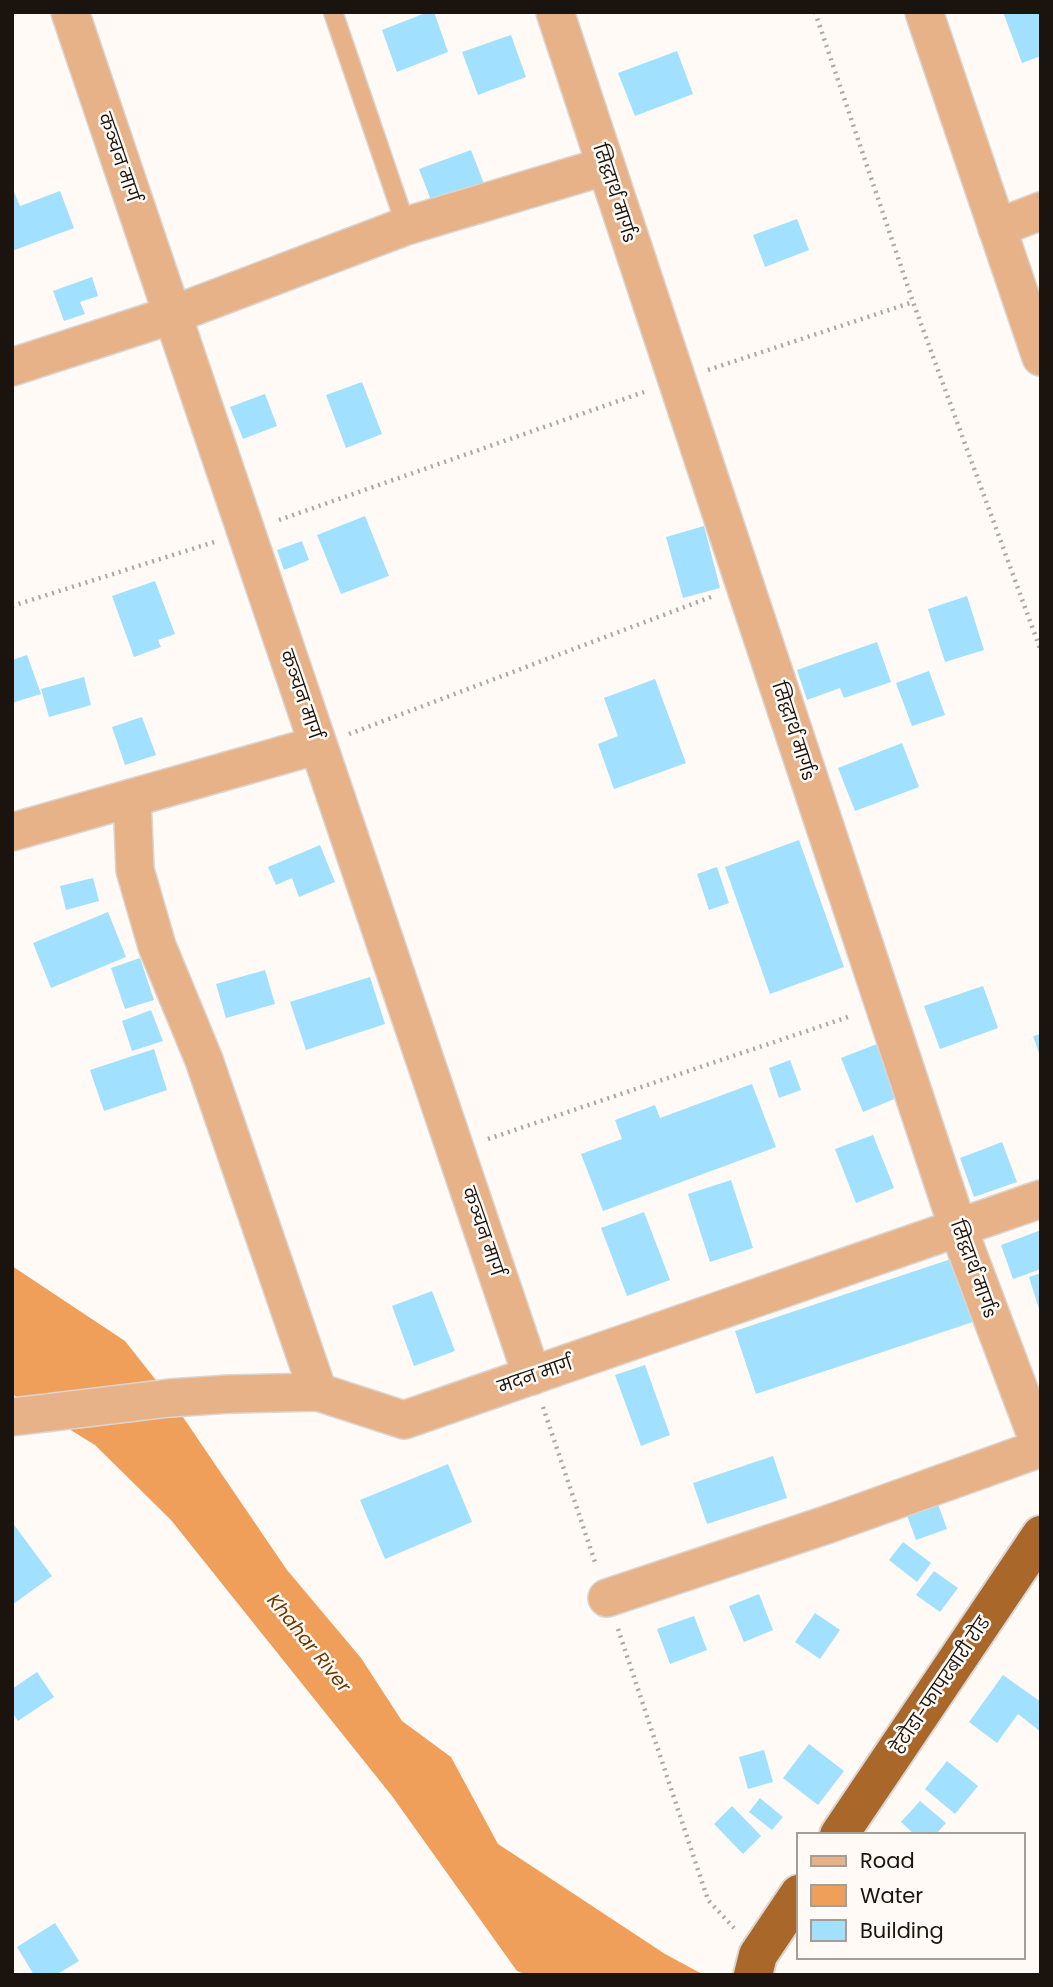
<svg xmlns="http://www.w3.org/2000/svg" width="1053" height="1987" font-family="Poppins,'Noto Sans Devanagari',sans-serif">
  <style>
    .water { fill: #ef9f5a }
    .building { fill: #a1e0ff }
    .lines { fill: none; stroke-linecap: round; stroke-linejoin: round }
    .lane-casing { stroke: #dbd5d1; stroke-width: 21 }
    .street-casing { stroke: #dbd5d1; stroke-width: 40 }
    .highway-casing { stroke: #dbd5d1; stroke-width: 42 }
    .path { stroke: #ada7a2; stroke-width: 4.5; stroke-dasharray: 2 5; stroke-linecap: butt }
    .lane { stroke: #e7b287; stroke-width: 18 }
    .street { stroke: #e7b287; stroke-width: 37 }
    .highway { stroke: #a9672a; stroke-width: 38 }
    .labels { text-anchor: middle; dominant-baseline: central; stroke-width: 5; stroke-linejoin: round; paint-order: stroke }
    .street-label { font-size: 18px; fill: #1b130d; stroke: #fffaf6 }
    .water-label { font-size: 19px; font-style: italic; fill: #6c3900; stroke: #fffaf6 }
  </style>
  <rect width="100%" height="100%" fill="#fffaf6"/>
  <path class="water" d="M12,1266L125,1341L170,1398L287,1570L361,1658L402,1721L451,1757L498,1844L665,1954L704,1975H527L517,1971L392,1796L171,1520L95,1445L12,1394Z"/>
  <g class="building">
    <path d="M428,12H434L448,52L397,72L382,30Z"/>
    <path d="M1003,12H1041V56L1022,63Z"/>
    <path d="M511,35L526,77L478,95L462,52Z"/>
    <path d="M677,51L693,94L635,116L618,73Z"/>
    <path d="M471,150L486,189L434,208L419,169Z"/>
    <path d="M12,187L20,206L60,191L74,228L12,251Z"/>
    <path d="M797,219L809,250L765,267L753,235Z"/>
    <path d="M92,277L98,296L80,302L85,314L64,321L53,291Z"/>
    <path d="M362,382L382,434L346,448L326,395Z"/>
    <path d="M265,394L277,426L243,439L230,407Z"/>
    <path d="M365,516L389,576L341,594L317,535Z"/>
    <path d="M704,526L720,588L683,598L666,537Z"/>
    <path d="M302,541L309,560L284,570L277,550Z"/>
    <path d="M155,581L175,634L158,640L161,647L134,657L112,596Z"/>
    <path d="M967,596L984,650L945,662L928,609Z"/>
    <path d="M877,642L891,682L844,698L840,688L807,700L797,670Z"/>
    <path d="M27,655L41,694L12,703V660Z"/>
    <path d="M929,671L945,715L912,726L896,683Z"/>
    <path d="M84,677L91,705L49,717L41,689Z"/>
    <path d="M655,679L686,763L614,789L598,744L618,736L604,698Z"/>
    <path d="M142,717L156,755L125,765L112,727Z"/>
    <path d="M902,743L919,787L855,811L838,768Z"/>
    <path d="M799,840L844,967L770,994L725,867Z"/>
    <path d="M320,845L335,882L299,897L292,878L276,885L268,867Z"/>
    <path d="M717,867L729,903L709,910L697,874Z"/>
    <path d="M93,878L99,901L66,910L60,886Z"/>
    <path d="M108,912L126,957L51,988L33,943Z"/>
    <path d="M140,958L154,1000L125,1009L111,968Z"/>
    <path d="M265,970L275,1004L226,1018L216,984Z"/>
    <path d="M370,977L385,1024L306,1050L290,1002Z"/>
    <path d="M983,986L998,1028L940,1049L924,1006Z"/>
    <path d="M151,1010L163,1041L132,1051L122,1021Z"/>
    <path d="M1041,1034V1056H1040L1033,1036Z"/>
    <path d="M877,1044L899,1097L863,1112L841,1058Z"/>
    <path d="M154,1049L167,1090L104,1111L90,1070Z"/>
    <path d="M790,1060L801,1090L779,1098L769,1068Z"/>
    <path d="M752,1084L776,1147L603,1211L581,1154L622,1139L615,1120L655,1105L660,1118Z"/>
    <path d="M873,1135L894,1188L856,1203L835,1149Z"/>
    <path d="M1002,1142L1017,1182L974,1197L960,1158Z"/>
    <path d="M731,1180L753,1248L710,1262L688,1194Z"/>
    <path d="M644,1212L670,1280L627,1296L601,1228Z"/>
    <path d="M1041,1230V1269L1013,1279L1001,1245Z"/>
    <path d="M951,1259L973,1322L756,1394L735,1331Z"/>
    <path d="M1041,1273V1312H1040L1029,1277Z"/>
    <path d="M432,1291L455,1351L414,1366L392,1306Z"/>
    <path d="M645,1365L670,1435L641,1446L615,1375Z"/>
    <path d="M773,1456L787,1498L707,1524L693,1483Z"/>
    <path d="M448,1464L472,1522L385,1559L360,1500Z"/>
    <path d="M935,1496L947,1529L916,1540L904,1507Z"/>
    <path d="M12,1522L52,1576L12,1605Z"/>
    <path d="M903,1542L931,1563L917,1582L889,1560Z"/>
    <path d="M934,1571L958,1588L940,1612L916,1595Z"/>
    <path d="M759,1594L773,1630L744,1642L729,1606Z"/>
    <path d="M815,1613L840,1630L820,1659L795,1642Z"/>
    <path d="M694,1616L707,1650L670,1664L657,1629Z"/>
    <path d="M37,1672L54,1697L18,1721L12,1712V1689Z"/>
    <path d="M1003,1675L1041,1702V1732L1018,1714L997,1743L969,1722Z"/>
    <path d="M809,1744L844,1771L818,1805L783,1778Z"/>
    <path d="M764,1750L773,1782L748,1789L739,1757Z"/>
    <path d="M947,1761L978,1786L955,1814L925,1789Z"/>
    <path d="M760,1798L783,1817L772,1830L749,1812Z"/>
    <path d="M920,1801L946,1823L935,1835H915L901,1822Z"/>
    <path d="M732,1806L761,1836L743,1854L714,1824Z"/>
    <path d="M55,1923L79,1961L56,1975H34L17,1947Z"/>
  </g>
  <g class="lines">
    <defs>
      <path id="lane" d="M333,12L406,226"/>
      <g id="street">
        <path d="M70,12L532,1376"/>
        <path d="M555,12L958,1228L1041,1448"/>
        <path d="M924,12L1041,357"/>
        <path d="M997,228L1041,211"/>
        <path d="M12,367L172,315L406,226L606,166"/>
        <path d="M132,798L135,870L157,946L204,1060L318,1392"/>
        <path d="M12,832L318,745"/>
        <path d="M12,1417L170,1398L230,1394L318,1392L404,1420L1041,1199"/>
        <path d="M607,1598L826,1525L1041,1448"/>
      </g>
      <g id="highway">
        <path d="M839,1835L1041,1535"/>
        <path d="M753,1975L758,1955L799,1894"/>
      </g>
    </defs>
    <use href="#lane" class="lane-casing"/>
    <use href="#street" class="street-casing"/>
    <use href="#highway" class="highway-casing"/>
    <g class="path">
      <path d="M815,12L913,302L1041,651"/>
      <path d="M708,370L913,302"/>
      <path d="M279,520L644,392"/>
      <path d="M12,606L214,542"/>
      <path d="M349,734L711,597"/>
      <path d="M488,1139L851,1016"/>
      <path d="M543,1407L596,1565"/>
      <path d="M618,1629L708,1900L734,1928"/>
    </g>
    <use href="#lane" class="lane"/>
    <use href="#street" class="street"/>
    <use href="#highway" class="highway"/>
  </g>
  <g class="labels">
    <g class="street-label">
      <text transform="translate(119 157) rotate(71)">कञ्चन मार्ग</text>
      <text transform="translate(615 193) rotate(72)">सिद्धार्थ मार्गs</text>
      <text transform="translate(301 694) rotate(71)">कञ्चन मार्ग</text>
      <text transform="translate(794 731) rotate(72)">सिद्धार्थ मार्गs</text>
      <text transform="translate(483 1231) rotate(71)">कञ्चन मार्ग</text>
      <text transform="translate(974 1269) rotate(70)">सिद्धार्थ मार्गs</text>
      <text transform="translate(535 1375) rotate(-19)">मदन मार्ग</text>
      <text transform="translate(940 1685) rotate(-56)">हेटौडा-फापरबारी रोड</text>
    </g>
    <g class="water-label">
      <text transform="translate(309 1643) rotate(51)">Khahar River</text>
    </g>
  </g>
  <rect width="1053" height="1987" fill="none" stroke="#1b130d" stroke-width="28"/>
  <rect x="797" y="1833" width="228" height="126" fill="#fffaf6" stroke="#a49e99" stroke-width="2"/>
  <rect x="811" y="1856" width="35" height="10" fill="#e7b287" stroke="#a49e99" stroke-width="2"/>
  <text x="860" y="1868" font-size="21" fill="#1b130d">Road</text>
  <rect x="811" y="1885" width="35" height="21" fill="#ef9f5a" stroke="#a49e99" stroke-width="2"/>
  <text x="860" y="1903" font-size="21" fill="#1b130d">Water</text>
  <rect x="811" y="1920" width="35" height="21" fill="#a1e0ff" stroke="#a49e99" stroke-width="2"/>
  <text x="860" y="1938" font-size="21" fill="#1b130d">Building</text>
</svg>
